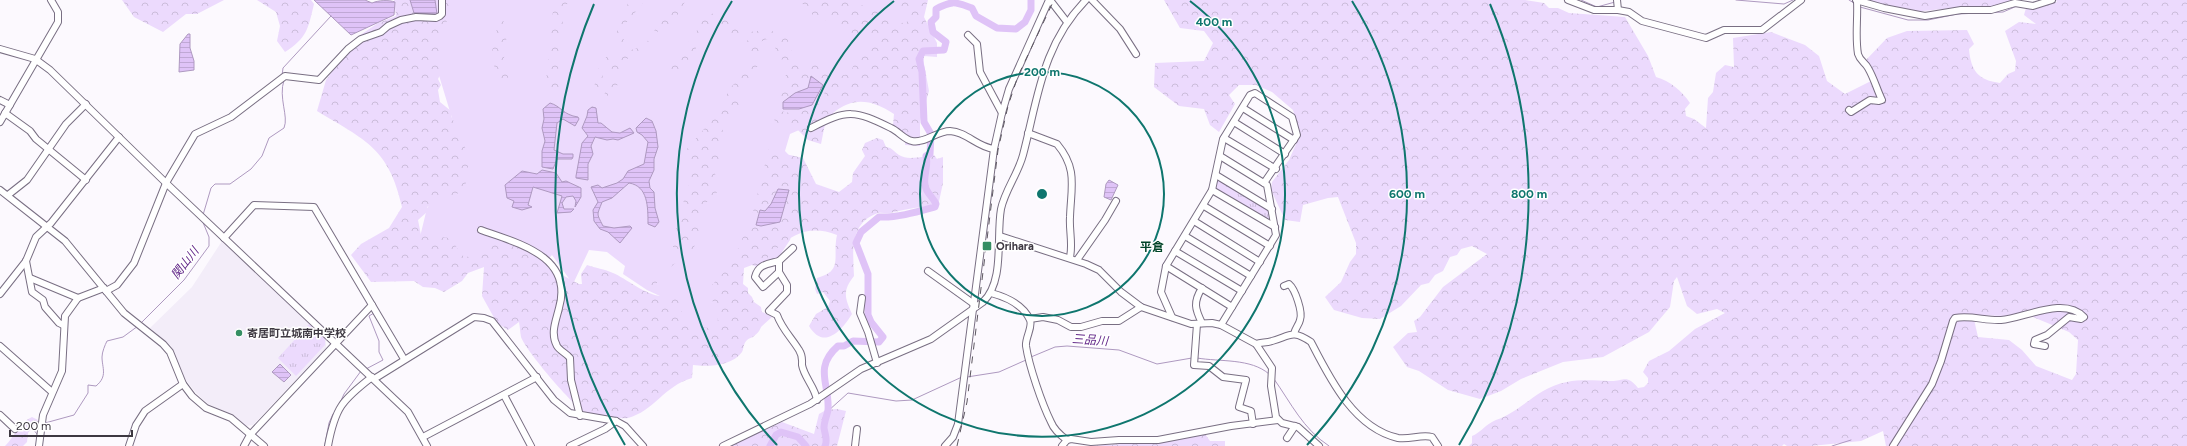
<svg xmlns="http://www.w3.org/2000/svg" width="2187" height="446" font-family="Figtree,'Noto Sans JP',sans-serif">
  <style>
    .built { fill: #f3edf9 }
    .green { fill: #ecdafd }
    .forest { fill: url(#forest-crowns); fill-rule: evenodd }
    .park { fill: url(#park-tufts) }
    .water { fill: url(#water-rules); stroke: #ae99c0 }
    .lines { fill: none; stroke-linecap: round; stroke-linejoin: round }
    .stream { stroke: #ae99c0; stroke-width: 1 }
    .river { stroke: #dfc3f7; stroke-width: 7 }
    .minor-casing { stroke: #796f83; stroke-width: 8 }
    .minor { stroke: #fff; stroke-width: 6 }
    .rail { stroke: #5c5760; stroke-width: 1; stroke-dasharray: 7 7; stroke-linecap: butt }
    .ring { fill: none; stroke: #0f766e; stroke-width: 2 }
    .poi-dot { fill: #358e63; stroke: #fff; stroke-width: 1.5 }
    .labels { text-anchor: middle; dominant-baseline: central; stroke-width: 3; stroke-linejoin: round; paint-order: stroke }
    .poi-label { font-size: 11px; font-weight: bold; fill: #3d3841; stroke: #fff; text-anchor: start }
    .neighbourhood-label { font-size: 12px; font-weight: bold; fill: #004428; stroke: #fff }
    .water-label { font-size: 12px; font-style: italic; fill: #64298a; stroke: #fff }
    .centre { fill: #0f766e; stroke: #fff; stroke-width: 2 }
    .ring-label { font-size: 12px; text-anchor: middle; font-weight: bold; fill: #0f766e; stroke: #fff; stroke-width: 3; stroke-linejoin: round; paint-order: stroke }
  </style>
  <defs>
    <pattern id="forest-crowns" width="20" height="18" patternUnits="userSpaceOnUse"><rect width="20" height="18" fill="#ecdafd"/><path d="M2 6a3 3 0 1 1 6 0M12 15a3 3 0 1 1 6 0" fill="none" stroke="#cbbcda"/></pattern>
    <pattern id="park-tufts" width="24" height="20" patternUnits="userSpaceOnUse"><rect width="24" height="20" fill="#ecdafd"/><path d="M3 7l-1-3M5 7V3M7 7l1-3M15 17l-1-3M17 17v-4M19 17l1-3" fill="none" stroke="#cbbcda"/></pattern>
    <pattern id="water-rules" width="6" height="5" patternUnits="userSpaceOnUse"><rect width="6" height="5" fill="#dfc3f7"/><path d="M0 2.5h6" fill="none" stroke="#c0a8d5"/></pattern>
  </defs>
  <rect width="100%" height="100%" fill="#fcf9fe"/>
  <path class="built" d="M222,241L326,339V348L253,425L246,426L230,414L208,404L196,393L185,379L171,346L150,328L192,287Z"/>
  <path class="green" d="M444,0H919L908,41L840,95L822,120L790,134L785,151L801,168L805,186L790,240L778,258L745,265L733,297L772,317L731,354L705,360L675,303L647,290L623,274L625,266L607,252L589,250L573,284L552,255L541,267L471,260L420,237L427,208L465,161L434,59Z"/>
  <g class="forest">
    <path d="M122,0H224L197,14H186L163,32L134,17Z"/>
    <path d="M257,0H311L314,4C308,29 307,38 285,52L277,41L280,26L276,12Z"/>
    <path d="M394,0H449L450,2L445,31L438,44L442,71L438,79L441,85L438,90L440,102L451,111V116L460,134L469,158L466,183L461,192L427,207V212L418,220L421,235L450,238C455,243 457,249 461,254C471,265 483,241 492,238L541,257L549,268L579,284H582L581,274L587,265C595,268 605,269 613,273C628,279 658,306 672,292L678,293L683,302L681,307L683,317C693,325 709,335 718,320L709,288L731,265L742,239L751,220L769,148L781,153L803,158L816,184L839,192L852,182L853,173L865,156L862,150L865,143L877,138L883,140L886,147C893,148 893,151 899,155C908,161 924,156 934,155L937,159L943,157V183L938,206C922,206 906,209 890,213C886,214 882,212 878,213C849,223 853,252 854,276C842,291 845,298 852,314C842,330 824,351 809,326L816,314L828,307L830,301L823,292L817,294L815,289L817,278C844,271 832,257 837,235C812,225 794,232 775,250C768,256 765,262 757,267L752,265L744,268L743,284L748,288V293L752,297L754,302L761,307C763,318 764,329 754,336C752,338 749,338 747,340C743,344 744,348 742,352C732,366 708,367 693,365L692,378C664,386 654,411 628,418C624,419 590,416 586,413C573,406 526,351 521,337C520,332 520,327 519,322L508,330L497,323L482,296L484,267L468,273L462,281L444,292L435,288L423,287L414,281L371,282L351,255L361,244L389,228L402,207C389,148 365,140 317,111L326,80L356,38L378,23L396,16Z"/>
    <path d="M554,0H569L562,16L564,34L558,48L560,55L558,71L561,88L553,91L548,87L546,81Z"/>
    <path d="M629,0H644C640,11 627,17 624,28C622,36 627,43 619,48C613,24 622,22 629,0Z"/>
    <path d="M674,0H686C682,6 672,28 667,30C664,31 661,31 658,31L647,47L627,59L617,86L609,92L606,101L603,100L612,66L616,64L624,52L638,48L647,42Z"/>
    <path d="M800,0H850L905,24L909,19L889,0H928L924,17L937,43V57L924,56V64L929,91L920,121V146L905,145V140L901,139L897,128L893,125L894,114C872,100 854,96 833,113L834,116L826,119L821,144L808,140L797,129L779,124L773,119L781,111C785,112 793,114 797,113C805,111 819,103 824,98L825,86L820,79L813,80L801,96L785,102L780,99L777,91L791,66L784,59L777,61L774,37L777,34L787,38L794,58L808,63L819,62L841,76L850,73L858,56L872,47L869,36L848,32L844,27L814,16L806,9Z"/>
    <path d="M1164,0H1525L1544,3L1549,8H1558L1569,13L1625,17L1648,56L1656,77C1670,81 1682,91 1690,103L1685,109L1686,116L1694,119L1706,128L1708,98L1713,92L1716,73L1725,65L1734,67L1733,38L1771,32L1805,45L1819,56L1827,81L1845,94L1875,79L1866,60L1887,38L1907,31L1967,30L1974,44L1969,49C1971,71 1978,80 2000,83L2008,74L2015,71L2016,61L2005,31L2019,22L2036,24L2024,15L2026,8L2057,2L2056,0H2187V446H1886L1883,431L1861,441L1811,446H1787L1784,444L1782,446H1469L1472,443V436C1480,433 1484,426 1492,422C1497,419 1503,418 1509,414C1530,402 1541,387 1567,382C1582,379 1597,381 1611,381C1624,381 1627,374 1638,388L1644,387L1648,383V378L1643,372L1649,361L1669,351L1695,329L1725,313L1717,309L1697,314L1687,306L1677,277L1674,281L1670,307L1649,332L1603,357L1563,362L1521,379L1501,391L1480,399L1448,390L1419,371L1407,367L1393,347L1408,333L1417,332L1414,321L1420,317L1443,287L1487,254L1472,246L1461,249L1457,255L1450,257L1443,271L1435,275L1429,283L1421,285L1401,306L1380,319L1362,318L1334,310L1325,297L1341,282L1350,262L1356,254V243L1338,197L1328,198L1303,205L1300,222L1285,220L1271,190L1272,182L1289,160L1300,135L1293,110L1272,92L1256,85H1239L1229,95L1235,104L1219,132L1210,125L1204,109L1179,106L1154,87L1155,63L1204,61L1213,43L1204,31L1180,28ZM1973,315L2033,317L2069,332L2078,340L2076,374L2072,380L2036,366L2022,350L2009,340L1978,337Z"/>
    <path d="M1863,0H2018L2007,9L1963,7L1913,12Z"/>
    <path d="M709,13C722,15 726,23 739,27L740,35L739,38L727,35C720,26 712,19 701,28C702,51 689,50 685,69L669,75L667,72V69L695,34L705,15Z"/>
    <path d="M500,14C506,21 507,41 506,50C505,54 503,59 504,63C505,73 512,78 507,89H504L498,78L491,56Z"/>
    <path d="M766,28L774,32L770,40L767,39L760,42L761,62L750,76L747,87L741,94L740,103L733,115L726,118L720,125L723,131L718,148L721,161L714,172C725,191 716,194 702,206L700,235L693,249L683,252L681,256L686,263V266L675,263L670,268L657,276V286L651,288L648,278L653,270L666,263L673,255V242L680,213L691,178L692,167L687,149L716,115L730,88L736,82L740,69L752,57V52L745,43L749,39L747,36L750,32L764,30Z"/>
    <path d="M608,55L612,57L603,69L602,92L592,96L599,66Z"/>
    <path d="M837,409L846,411L837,446H730L782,422L814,434L819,414L826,410Z"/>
    <path d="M32,417L38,420L28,433L27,442L23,446H5C14,437 20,422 32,417Z"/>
    <path d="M1205,434L1210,441H1225V446H1087L1157,442Z"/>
  </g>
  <g class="park">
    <path d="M1217,179L1269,209L1272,222L1215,189Z"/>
    <path d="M309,324L325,339V345L296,376L278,358Z"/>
  </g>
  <g class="water">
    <path d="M314,0H365L372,3C379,0 389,0 395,2L394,15L351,35Z"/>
    <path d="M410,0H435L437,14L414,13Z"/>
    <path d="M188,34H190V48L194,61V70L179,72L180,44Z"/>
    <path d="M811,76L823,85L812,105L799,109H783V102L795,93L808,88Z"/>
    <path d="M550,103C561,106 563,115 578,117L579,119L575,126L563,119L557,123L554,150L563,154H573V157L572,159H557L553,169L542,167V151L545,141L542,128L544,119L543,109Z"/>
    <path d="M592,107L596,108L598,123H601L612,132L620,133L630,128L634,133L618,140L613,139L607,140L595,137L591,146L593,154L588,164V180L576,178V176L582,143L588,136L582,128L587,116L588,110Z"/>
    <path d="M646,118L652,121L656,131L658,147L654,159V170L649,181L650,188L654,192L655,208L659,222L655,227L648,224C648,207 648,186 629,183L612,198L602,202C597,216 596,212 603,226L614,228L630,226L632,228L620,243L608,232L600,229L594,221L593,210L598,202L591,187L598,185L602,188L617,183L623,179L628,171L644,164L648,142L642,135L637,132L636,128Z"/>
    <path d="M542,170L556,173L562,182L566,181L581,188V197L575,207L576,201L573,196L566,197L562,203L564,209H574L571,212L557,213L562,196L533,187L528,205L532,207L522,210L512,207L514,201L507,198L505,185L522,171L537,174Z"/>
    <path d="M1109,180L1118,185L1111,200L1104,197L1106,184Z"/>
    <path d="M778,189L789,190L780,222L761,226L756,225L760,210L765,211L771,204Z"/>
    <path d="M280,364L291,375L284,382L272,372Z"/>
  </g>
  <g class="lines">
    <g class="stream">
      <path d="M1581,0L1597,7L1615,2"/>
      <path d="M1736,0L1784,4L1793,0"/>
      <path d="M1849,0L1854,3"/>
      <path d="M1860,7L1908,20H1928L1957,14L2003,12L2017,6"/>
      <path d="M282,76L283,68L331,16"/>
      <path d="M203,215L211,188L215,184H230L251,169L262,156L269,138L284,128C289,116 278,98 284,80"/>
      <path d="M141,323L184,280L209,246V237L202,220"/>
      <path d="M1031,357L1055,347L1067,346L1119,350L1157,364L1192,358"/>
      <path d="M1197,358C1220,362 1251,358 1269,374"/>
      <path d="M366,369L383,360L379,352V341L369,316L374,313"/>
      <path d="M967,377L999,372L1026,360"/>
      <path d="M1274,379C1291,403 1303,429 1329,446"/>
      <path d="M339,405L344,394L361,371"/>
      <path d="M828,411L848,393L896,401L912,400L962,377"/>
      <path d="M45,423L74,415L88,393V385L96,386C108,376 102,368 102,357C102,352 105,345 107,341L123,337L138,326"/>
      <path d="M37,434L32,428L34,421L39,422"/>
      <path d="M325,444L329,423L333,414"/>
      <path d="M1832,446L1851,440"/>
    </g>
    <g class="river">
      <path d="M770,446L776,435L781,432L798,437L806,446"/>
      <path d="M825,446C828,440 825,435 824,428C824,421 827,416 828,410C830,384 813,368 838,346H844L853,341L879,342L883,337L871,322L868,315V274L856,243L861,232L879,217C897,218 917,212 935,207L936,204C933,197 926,193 925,185C923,175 929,166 926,156L930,154L931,134L924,122L922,72L919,59L923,51L944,50L946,42L933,32L931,22L936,17V9C953,0 955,2 972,8L976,16L997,28L1016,29L1025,22L1031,10V0"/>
    </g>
    <defs>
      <g id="minor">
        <path d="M1050,0L1067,22"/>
        <path d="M1092,0L1120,29L1136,54"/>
        <path d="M1568,0L1594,10H1618L1629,12L1642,21L1706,38L1724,30H1762L1801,0"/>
        <path d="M1617,0L1618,10"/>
        <path d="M1856,0L1884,8L1925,16L1961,10H1991L2015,3L2033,6L2052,0"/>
        <path d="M968,35L977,44L980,72L1002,113"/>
        <path d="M0,49L35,59L50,70L166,183L408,412L427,446"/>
        <path d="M0,100L10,105"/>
        <path d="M1243,108L1294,140"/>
        <path d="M1849,110L1851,112L1870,100L1879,101L1882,100C1877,90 1874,78 1868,68C1865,62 1860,61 1858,54C1855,36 1858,19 1857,1"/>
        <path d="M5,113L30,131L36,139L86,180"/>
        <path d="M0,122L58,22V12L51,0"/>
        <path d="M1234,122L1285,154"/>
        <path d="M811,128C847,109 855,110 891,128C898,131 905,140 912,141C924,144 937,131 950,131C967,132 977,147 994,149"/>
        <path d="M1028,133L1057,144C1078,169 1071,187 1070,217C1069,230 1073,244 1070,257"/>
        <path d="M1224,138L1276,169"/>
        <path d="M1220,156L1267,185L1276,235L1221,325"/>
        <path d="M1216,175L1272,209"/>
        <path d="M0,190L65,241L124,313L163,344L170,352L183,384L192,396L206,408L231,418L264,446"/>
        <path d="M1212,190L1275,227"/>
        <path d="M8,195L27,180L66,124L86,104"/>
        <path d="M1204,206L1270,246"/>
        <path d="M1194,221L1260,262"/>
        <path d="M481,230C517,243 574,256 559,308C556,321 550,333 557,346C560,351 566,353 570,358L571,380L580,416"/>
        <path d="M1000,236L1086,264L1099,270L1121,292L1141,307L1191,324L1212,323L1221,325L1256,344L1272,368L1271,386L1276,417L1282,423L1298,427L1319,446"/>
        <path d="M1185,236L1251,276"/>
        <path d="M224,238L254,205L314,207L404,359"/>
        <path d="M1175,251L1242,291"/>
        <path d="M1077,260L1105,220L1116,201"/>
        <path d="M26,261L32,292L43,300L45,307L59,323L63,325"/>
        <path d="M779,261C768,264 758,264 755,277L763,287L779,272L787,285V292L769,311L777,315C782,329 791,337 799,350C803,356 802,359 802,365C804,377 815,387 817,400"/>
        <path d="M1166,266L1232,307"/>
        <path d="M928,271L974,304"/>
        <path d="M779,272V261L793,248"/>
        <path d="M30,278L78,298"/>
        <path d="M1284,286L1289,284C1295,289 1303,312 1300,320C1299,325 1295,328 1294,334"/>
        <path d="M1202,288C1193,302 1195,309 1202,323"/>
        <path d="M106,291L117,285L134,263L166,183L195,134L231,117L285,76L319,80L348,49L361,39L381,32L388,26L401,20L416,17L436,18L440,16L442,14V0"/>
        <path d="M991,293C1006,297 1023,304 1030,320C1033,327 1025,338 1026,346C1029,366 1042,404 1051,422C1054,430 1060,435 1067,440"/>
        <path d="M0,294L26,261L36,237L51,223L119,137"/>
        <path d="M862,298L860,313L868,332L877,363"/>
        <path d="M1172,317L1161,292L1166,266L1212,190L1223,139L1250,95L1255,93L1292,117L1297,135L1264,183"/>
        <path d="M1030,319L1043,317L1058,320L1071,327H1081L1102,321H1119L1141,307"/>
        <path d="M1197,324L1194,365L1209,366L1223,377L1246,380L1239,407L1251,411L1253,424"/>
        <path d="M1256,344C1261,342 1266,343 1272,341C1290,336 1292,329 1311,342C1330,379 1354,428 1398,438C1410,440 1421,434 1432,437L1438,446"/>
        <path d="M0,346L52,392"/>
        <path d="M374,379L474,317L484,318L492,321L554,400L570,413L616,421L625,426L643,446"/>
        <path d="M504,395L531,446"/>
        <path d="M0,415L15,429"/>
        <path d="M423,437L537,377"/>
        <path d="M1287,438L1295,426"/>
        <path d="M39,446L43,415L62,371L65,316L78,298L104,288"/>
        <path d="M129,446L136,425L145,411L183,384"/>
        <path d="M244,446L250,435L372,305"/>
        <path d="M328,446C335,408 342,400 372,377"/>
        <path d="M570,446L605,429L616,421"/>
        <path d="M723,446L810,404L861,369L931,339L983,302C1005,281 996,237 1001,209C1005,190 1018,174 1023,155C1038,98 1042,45 1086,0"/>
        <path d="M855,446L857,429"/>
        <path d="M945,446L953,437L958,424L994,149L1002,113L1009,89L1049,0"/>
        <path d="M1062,446L1067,440L1071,439L1091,442L1119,440H1158L1231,426L1278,420"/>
        <path d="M1893,446L1932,384L1941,361L1953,321L1955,318C1971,315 1986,321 2001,320C2025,318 2064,296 2084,317L2081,319L2069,317L2047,335L2035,340L2034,344L2045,346"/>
      </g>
    </defs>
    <use href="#minor" class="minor-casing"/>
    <use href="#minor" class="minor"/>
    <path class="rail" d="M957,446L967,402L998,150L1008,106L1018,76L1054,0"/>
  </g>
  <g class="ring">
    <circle cx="1042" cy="194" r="122"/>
    <path d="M1190 1A243 243 0 1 1 894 1"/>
    <path d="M777 445A365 365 0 0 1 732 1M1352 1A365 365 0 0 1 1307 445"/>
    <path d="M625 445A487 487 0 0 1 594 4M1490 4A487 487 0 0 1 1459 445"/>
  </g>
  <g class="poi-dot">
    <rect x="982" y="241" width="10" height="10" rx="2"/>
    <circle cx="239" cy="333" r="4"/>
  </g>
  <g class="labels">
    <g class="poi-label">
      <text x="996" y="246">Orihara</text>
      <text x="247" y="333">寄居町立城南中学校</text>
    </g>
    <g class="neighbourhood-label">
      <text x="1152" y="247">平倉</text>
    </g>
    <g class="water-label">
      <text transform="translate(185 263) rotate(-52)">関山川</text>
      <text transform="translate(1090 340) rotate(4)">三品川</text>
    </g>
  </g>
  <circle cx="1042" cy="194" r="6" class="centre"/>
  <g class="ring-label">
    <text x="1214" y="26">400 m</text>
    <text x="1042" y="76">200 m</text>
    <text x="1407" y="198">600 m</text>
    <text x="1529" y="198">800 m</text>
  </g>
  <path d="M10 430v6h122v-6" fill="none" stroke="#3d3841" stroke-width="2"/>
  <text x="16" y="430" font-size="12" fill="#3d3841" stroke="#ffffff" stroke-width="3" paint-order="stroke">200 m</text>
</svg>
